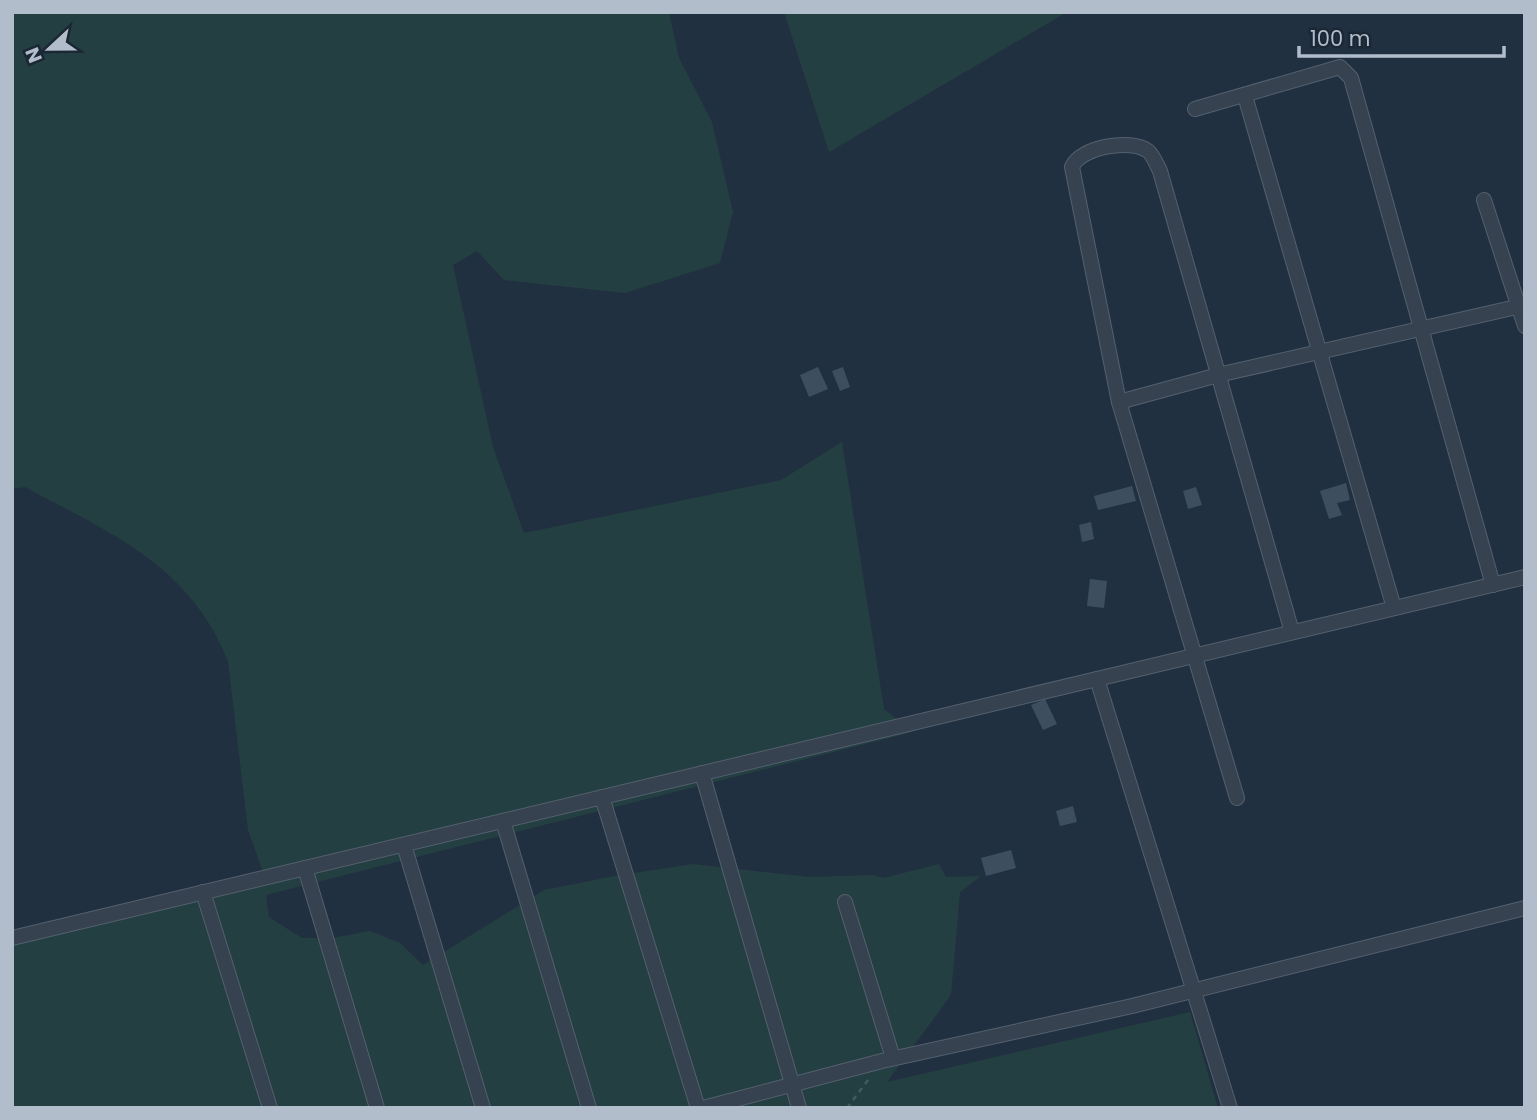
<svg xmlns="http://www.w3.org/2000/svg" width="1537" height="1120" font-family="Poppins,sans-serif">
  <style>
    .green { fill: #243f41 }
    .building { fill: #3d4f5f }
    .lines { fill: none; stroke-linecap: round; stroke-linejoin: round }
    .street-casing { stroke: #54606e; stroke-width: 16 }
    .path { stroke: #425c5e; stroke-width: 2.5; stroke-dasharray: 5 5; stroke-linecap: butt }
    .street { stroke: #364250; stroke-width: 14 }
  </style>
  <rect width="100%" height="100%" fill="#213040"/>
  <g class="green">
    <path d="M12,12H669L679,58L712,122L733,212L720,263L625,293L504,280L477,251L453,265L493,447L524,533L781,480L842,442L884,709L913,732L266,895L269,917L302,938H332L370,931L400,943L423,965L544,890L615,876L693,864L810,877L872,875L883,878L939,864L946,877L981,876L960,892L951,995L887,1082L1190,1012L1218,1108H12V930L263,872L248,830L228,661C189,564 110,533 25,487L12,489Z"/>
    <path d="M784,12H1067L829,152Z"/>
  </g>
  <g class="building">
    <path d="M818,367L828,389L809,397L800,375Z"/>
    <path d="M843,367L850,387L840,391L832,371Z"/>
    <path d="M1346,483L1350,500L1337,503L1342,515L1329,519L1320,491Z"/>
    <path d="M1132,486L1136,501L1098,510L1094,496Z"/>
    <path d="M1196,487L1202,505L1188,509L1183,491Z"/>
    <path d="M1091,522L1094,539L1082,542L1079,525Z"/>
    <path d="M1090,579L1107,581L1104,608L1087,606Z"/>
    <path d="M1045,699L1057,724L1043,730L1031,705Z"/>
    <path d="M1073,806L1077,822L1060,826L1056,811Z"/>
    <path d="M1011,850L1016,868L986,876L981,858Z"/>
  </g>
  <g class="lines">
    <defs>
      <g id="street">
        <path d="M1245,96L1394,608"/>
        <path d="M1195,109L1340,67L1351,78L1493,585"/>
        <path d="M1484,200L1525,326"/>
        <path d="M1119,402L1072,167C1080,147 1131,138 1148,151C1153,155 1157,165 1160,171L1292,632"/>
        <path d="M702,773L799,1108"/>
        <path d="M602,797L698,1108"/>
        <path d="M1237,798L1119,402L1218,375L1525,305"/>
        <path d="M503,821L589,1108"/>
        <path d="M404,845L483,1108"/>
        <path d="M305,868L377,1108"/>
        <path d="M203,892L270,1108"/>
        <path d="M845,902L893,1058"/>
        <path d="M12,938L1097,679"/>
        <path d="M703,1108L882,1061L1132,1006L1525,908"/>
        <path d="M1230,1108L1097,679L1525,577"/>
      </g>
    </defs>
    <use href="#street" class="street-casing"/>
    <path class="path" d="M847,1108L868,1080"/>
    <use href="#street" class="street"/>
  </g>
  <rect width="1537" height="1120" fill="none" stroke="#b2bdcb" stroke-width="28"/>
  <g transform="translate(49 49) rotate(248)" stroke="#1b2735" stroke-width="5" paint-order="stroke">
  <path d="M0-5L12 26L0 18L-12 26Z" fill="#b2bdcb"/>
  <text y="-10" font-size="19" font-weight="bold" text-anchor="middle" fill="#b2bdcb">N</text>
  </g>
  <path d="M1299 46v10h205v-10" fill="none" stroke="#b2bdcb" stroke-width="3.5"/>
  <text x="1310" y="46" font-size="21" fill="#b2bdcb" stroke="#1b2735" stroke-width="5" paint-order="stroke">100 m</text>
</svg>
